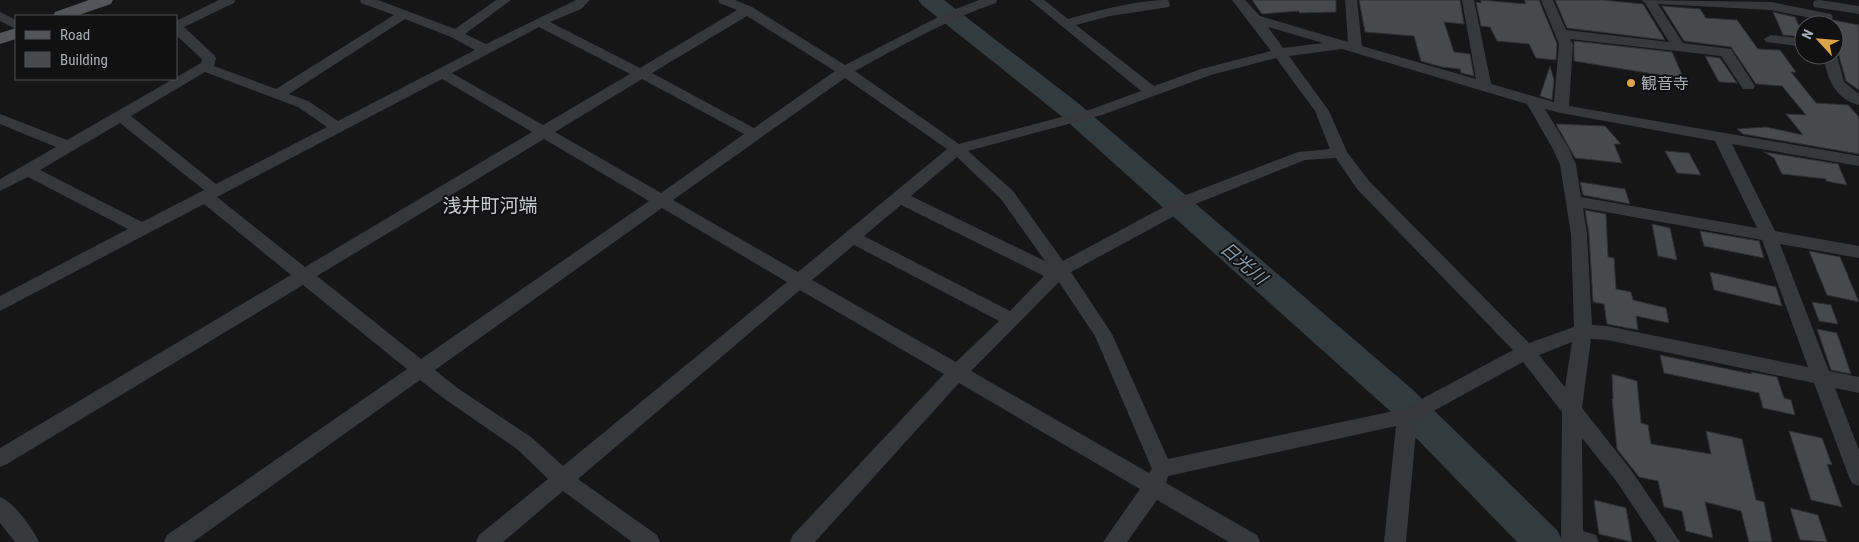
<svg xmlns="http://www.w3.org/2000/svg" width="1859" height="542" font-family="'Roboto Condensed','Noto Sans JP',sans-serif">
  <style>
    .lines { fill: none; stroke-linecap: round; stroke-linejoin: round }
    .river { fill: #323b40; fill-rule: evenodd }
    .building { fill: #48494c; stroke: #303033 }
    .minor { fill: #37383c; fill-rule: evenodd }
    .major { fill: #53555a; fill-rule: evenodd }
    .poi-dot { fill: #dca449; stroke: #111112; stroke-width: 2 }
    .labels { text-anchor: middle; dominant-baseline: central; stroke-width: 4; stroke-linejoin: round; paint-order: stroke }
    .poi-label { font-size: 16px; fill: #a9aeb6; stroke: #111112; text-anchor: start }
    .water-label { font-size: 18px; font-style: italic; fill: #849bac; stroke: #111112 }
    .quarter-label { font-size: 19px; fill: #caccd2; stroke: #111112 }
  </style>
  <rect width="100%" height="100%" fill="#161617"/>
  <g class="lines">
    <path class="river" d="M918,0H944L1078,103L1413,390L1557,530L1563,542H1517L1389,410L1060,115L922,5Z"/>
  </g>
  <g class="building">
    <path d="M1252,0H1336V12L1300,13L1298,11L1262,14Z"/>
    <path d="M1359,0H1460L1464,24L1444,22L1454,52L1470,54L1474,76L1461,73L1460,69L1442,67L1421,61L1414,36L1365,32Z"/>
    <path d="M1481,0L1526,4L1524,0H1539L1557,44L1556,60L1536,58L1529,44L1497,41L1490,27L1481,26L1476,2L1481,3Z"/>
    <path d="M1555,0H1602L1643,4L1665,40L1567,28Z"/>
    <path d="M1662,6L1700,9L1706,18L1737,20L1758,49L1780,50L1796,72H1791L1816,103L1848,105L1859,117V154L1743,134L1737,129L1766,127L1803,135L1786,114L1806,115L1782,86L1756,84L1731,47L1684,41Z"/>
    <path d="M1773,12L1795,17L1804,37L1783,35Z"/>
    <path d="M1833,20L1859,25V90L1846,81L1836,45L1840,46L1831,22Z"/>
    <path d="M1574,41L1672,52L1684,79L1574,61Z"/>
    <path d="M1705,56L1720,58L1737,83L1719,82Z"/>
    <path d="M1550,66L1554,80L1552,100L1540,96Z"/>
    <path d="M1556,124L1605,126L1621,144H1614L1622,163L1575,158Z"/>
    <path d="M1665,151L1689,153L1701,175L1677,173Z"/>
    <path d="M1764,152L1838,164L1847,185L1826,181V179L1782,174L1774,158Z"/>
    <path d="M1580,182L1625,189L1630,204L1583,195Z"/>
    <path d="M1585,210L1606,214L1608,257L1614,258L1616,289L1631,292L1633,300L1666,308L1669,323L1636,316L1638,330L1607,324L1604,304L1593,302L1589,234Z"/>
    <path d="M1652,224L1670,228L1677,260L1658,256Z"/>
    <path d="M1700,231L1759,241L1764,258L1704,246Z"/>
    <path d="M1809,251L1840,257L1859,302L1827,295Z"/>
    <path d="M1710,272L1776,287L1782,306L1714,290Z"/>
    <path d="M1812,302L1831,305L1838,324L1819,321Z"/>
    <path d="M1817,329L1837,333L1851,374L1831,370Z"/>
    <path d="M1660,355L1752,374L1751,372L1777,377L1784,398L1791,400L1795,415L1763,408L1759,393L1664,373Z"/>
    <path d="M1612,374L1637,381L1641,423L1648,425L1651,444L1711,454L1706,431L1742,439L1756,500L1764,502L1772,542H1749L1741,511L1705,502L1713,538L1686,531L1682,511L1664,507L1658,481L1639,477L1617,449L1612,399H1613Z"/>
    <path d="M1789,431L1822,438L1832,465L1827,464L1842,507L1811,500Z"/>
    <path d="M1594,500L1626,508L1632,542L1599,534Z"/>
    <path d="M1790,508L1818,515L1827,542L1800,540Z"/>
  </g>
  <g class="lines">
    <g class="minor">
      <path d="M219,0H235L234,3L184,27L214,55L216,58L214,66L276,89L394,15L361,3L360,0H378L455,29L496,0H511L465,34L486,44L576,0H590L581,9L550,22L640,68L737,10L719,3L718,0H735L752,7L845,65L948,12L979,0H997L996,3C946,20 901,46 855,71L959,144L1092,109L1141,91L1030,0H1044L1068,19C1100,10 1138,0 1168,0L1170,4L1169,7L1110,16L1076,25L1154,86L1201,69L1271,51L1232,0H1245L1260,16L1348,42L1345,0H1357L1362,46L1476,79L1462,0H1474L1491,84L1554,102L1559,44L1541,0H1553L1566,30L1669,42L1645,3L1641,0L1771,2L1831,14L1833,17L1831,20L1826,21L1771,10L1658,4L1683,43L1731,49L1755,86L1753,89H1743L1721,56L1570,39L1573,44L1569,106L1859,156V166L1732,144L1775,231L1859,246V258L1780,244L1829,371L1859,377V393L1835,388L1859,450V486L1852,483L1849,477L1814,383L1607,340L1591,339L1582,408L1631,470L1680,542H1657L1617,482L1582,438L1583,531L1596,535L1599,542H1561L1562,412L1523,362L1417,420L1406,542H1384L1396,426L1168,476L1166,483L1257,535L1260,542H1229L1157,500L1127,542H1103L1140,489L959,383L815,542H790L793,535L944,374L800,290L578,479L657,535L660,542H632L563,491L503,542H476L479,535L548,479L517,449L442,397L420,380L193,542H164L167,535L407,369L303,285L7,464L0,467V448L291,275L204,204L0,311V296L128,229L28,177L0,191V179L56,147L0,124V114L67,140L201,63L202,59L176,35V21ZM747,16L835,71L754,128L652,73ZM405,19L451,37L475,50L338,121L308,101L289,94ZM539,27L630,74L543,125L452,73ZM1268,27L1323,43L1283,48ZM1342,49L1527,104L1553,149L1560,165L1571,234L1574,327L1529,343L1369,181L1347,152L1329,111L1289,56ZM1276,58L1315,111L1330,149L1298,152L1186,195L1063,261L1013,191L968,151L1102,115L1211,75ZM205,72L298,107L327,127L216,184L131,116ZM845,78L947,149L798,272L673,200ZM442,79L532,132L305,267L217,197ZM642,79L744,134L661,193L555,132ZM1545,109L1561,113L1715,141L1757,228L1581,197L1576,165L1569,149ZM120,123L204,190L142,222L40,170ZM544,139L649,201L421,359L317,276ZM957,157L1001,199L1045,261L911,196ZM1336,158L1357,189L1513,350L1403,409L1168,459L1112,334L1071,272L1198,203L1305,160ZM901,205L1044,276L1010,311L864,236ZM662,208L787,282L563,466L531,437L456,387L435,370ZM1583,208L1762,240L1808,367L1607,326L1592,325L1587,234ZM854,245L999,321L956,362L812,280ZM1059,282L1095,336L1152,469L1149,473L971,371ZM1572,342L1565,387L1539,355Z"/>
      <path d="M1819,0L1859,6V14L1814,7L1813,4L1814,1Z"/>
      <path d="M0,12L16,20V29L0,21Z"/>
      <path d="M1771,35L1804,39V47L1766,42L1764,39Z"/>
      <path d="M1834,52L1837,55L1844,82L1859,94V105C1834,99 1827,77 1823,55H1834Z"/>
      <path d="M0,497C13,501 33,529 39,542H15L0,523Z"/>
    </g>
    <g class="major">
      <path d="M89,0H113L111,4L76,16H53L55,12Z"/>
      <path d="M16,28V39L0,44V33Z"/>
    </g>
  </g>
  <circle class="poi-dot" cx="1631" cy="83" r="5"/>
  <g class="labels">
    <g class="poi-label">
      <text x="1641" y="83">観音寺</text>
    </g>
    <g class="water-label">
      <text transform="translate(1244 263) rotate(41)">日光川</text>
    </g>
    <g class="quarter-label">
      <text x="490" y="205">浅井町河端</text>
    </g>
  </g>
  <rect x="15" y="15" width="162" height="65" fill="#111112" stroke="#4e5054"/>
  <rect x="25" y="31" width="25" height="8" fill="#53555a" stroke="#4e5054"/>
  <text x="60" y="40" font-size="15" fill="#a9aeb6">Road</text>
  <rect x="25" y="52" width="25" height="15" fill="#48494c" stroke="#4e5054"/>
  <text x="60" y="65" font-size="15" fill="#a9aeb6">Building</text>
  <g transform="translate(1819 40) rotate(296)"><circle r="24" fill="#111112" stroke="#4e5054"/>
  <path d="M0-4L9 19L0 12L-9 19Z" fill="#dca449"/>
  <text y="-8" font-size="14" font-weight="bold" text-anchor="middle" fill="#a9aeb6">N</text>
  </g>
</svg>
